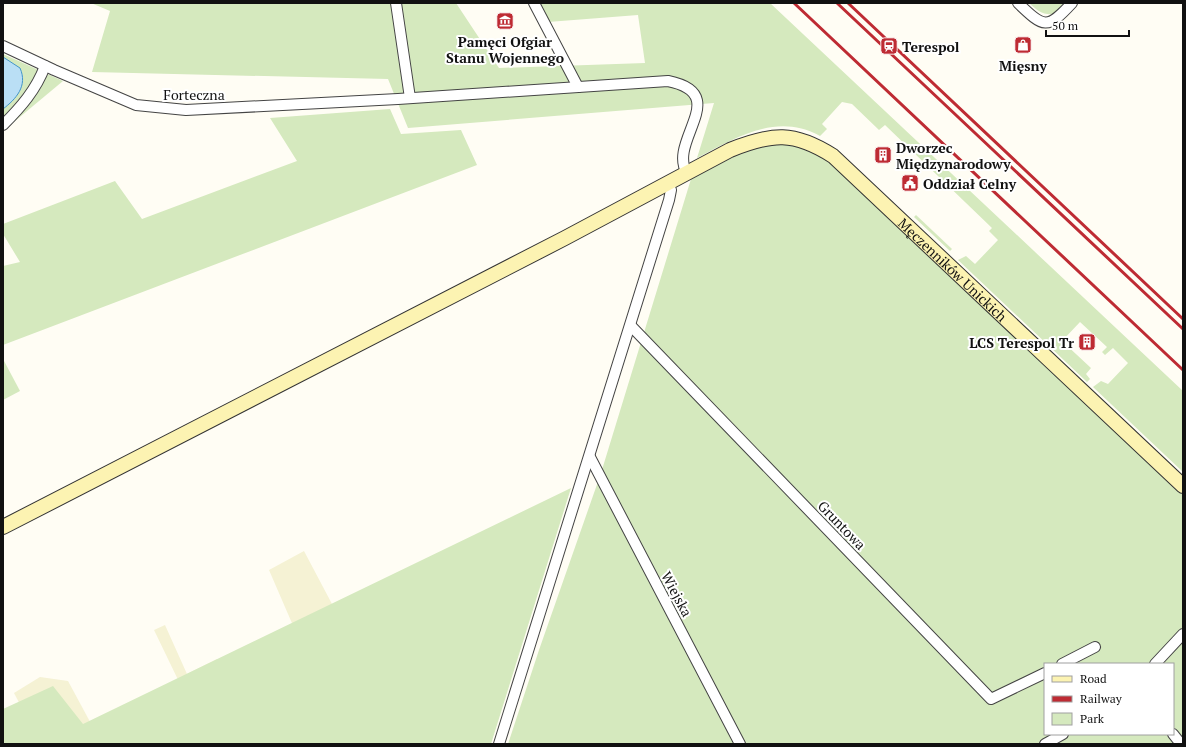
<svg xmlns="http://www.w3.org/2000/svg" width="1186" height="747" font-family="'PT Serif',serif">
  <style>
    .farmland { fill: #f5f2d4 }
    .green { fill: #d5e9be; fill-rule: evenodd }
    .water { fill: #badff5; stroke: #4395ca }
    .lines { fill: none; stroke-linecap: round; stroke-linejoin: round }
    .minor-casing { stroke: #444; stroke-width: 12 }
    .secondary-casing { stroke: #333; stroke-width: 16 }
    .minor { stroke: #fff; stroke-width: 10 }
    .secondary { stroke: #fcf3b2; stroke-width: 14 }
    .rail { stroke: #be2b33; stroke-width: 3 }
    .labels { text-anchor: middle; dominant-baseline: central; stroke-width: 4; stroke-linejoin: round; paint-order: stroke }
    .poi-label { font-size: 14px; font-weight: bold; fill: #111; stroke: #fff; text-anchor: start }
    .street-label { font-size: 14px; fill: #111; stroke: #fff }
  </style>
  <rect width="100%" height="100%" fill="#fffdf4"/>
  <g class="farmland">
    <path d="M304,551L406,744H209L154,630L165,625L187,674L217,659L339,732L269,570Z"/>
    <path d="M40,677L68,681L102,744H41L14,693Z"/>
  </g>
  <g class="green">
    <path d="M91,3H456L499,68L645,63L638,15L548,22L539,3H770L1183,391V472L1093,387L1101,381L1108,384L1128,363L1113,348L1105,355L1102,352L1107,347L1080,322L1062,341L1091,368L1086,374L1090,379L1087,382L958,260L966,256L975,264L998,240L989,231L992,228L885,125L879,130L852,104L842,102L822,124L827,129L820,136C776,112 736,138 697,158L714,103L408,128L388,79L92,72L110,11Z"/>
    <path d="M1029,3H1064L1054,14C1042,15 1038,11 1029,3Z"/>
    <path d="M3,54L63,81L3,131Z"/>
    <path d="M390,109L401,134L461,130L477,165L3,345V266L20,262L3,234V224L115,181L142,219L297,161L270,118Z"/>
    <path d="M768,144C795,144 808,147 830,162L1183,495V744H508L539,650L601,473L691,179L745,150ZM1045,664H1173V734H1045Z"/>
    <path d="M916,215L952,249L950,251L914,217Z"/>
    <path d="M3,359L20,391L3,400Z"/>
    <path d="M571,488L491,744H3V709L53,686L83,724Z"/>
  </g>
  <path class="water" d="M3,57L20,68C28,86 16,99 3,109Z"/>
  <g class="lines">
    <defs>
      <g id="minor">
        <path d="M396,3L410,98"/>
        <path d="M534,3L578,87"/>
        <path d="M1018,3C1044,28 1047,30 1072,3"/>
        <path d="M3,46L54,70L136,105L186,110L398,99L668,81C733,94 667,141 687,173"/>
        <path d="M3,125C21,107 36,90 45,66"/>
        <path d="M631,326L991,699L1045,673"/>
        <path d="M590,457L740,744"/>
        <path d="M1062,664L1095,647"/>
        <path d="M1155,664L1183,634"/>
        <path d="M1173,734L1181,744"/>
        <path d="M499,744L669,200L671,190L668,183"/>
        <path d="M1045,744L1063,734"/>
      </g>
      <g id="secondary">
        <path id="s1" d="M3,527L565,238L730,150C772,133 794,131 833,156L1183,486"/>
      </g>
    </defs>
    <use href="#minor" class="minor-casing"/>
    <use href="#secondary" class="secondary-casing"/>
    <use href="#minor" class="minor"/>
    <use href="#secondary" class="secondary"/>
    <g class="rail">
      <path d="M794,3L1183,370"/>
      <path d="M837,3L1183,329"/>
      <path d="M848,3L1183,319"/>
    </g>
  </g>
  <defs>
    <symbol id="museum-square" viewBox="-11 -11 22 22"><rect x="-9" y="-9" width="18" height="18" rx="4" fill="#be2b33" stroke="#fff"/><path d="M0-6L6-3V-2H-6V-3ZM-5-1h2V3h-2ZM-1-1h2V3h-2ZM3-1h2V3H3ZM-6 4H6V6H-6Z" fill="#fff"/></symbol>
    <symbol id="shop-square" viewBox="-11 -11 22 22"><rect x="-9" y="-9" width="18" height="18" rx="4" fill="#be2b33" stroke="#fff"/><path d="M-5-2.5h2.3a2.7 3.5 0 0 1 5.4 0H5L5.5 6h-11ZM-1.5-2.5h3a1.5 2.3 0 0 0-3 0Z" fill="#fff"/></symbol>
    <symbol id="station-square" viewBox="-11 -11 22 22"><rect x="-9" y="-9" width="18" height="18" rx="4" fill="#be2b33" stroke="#fff"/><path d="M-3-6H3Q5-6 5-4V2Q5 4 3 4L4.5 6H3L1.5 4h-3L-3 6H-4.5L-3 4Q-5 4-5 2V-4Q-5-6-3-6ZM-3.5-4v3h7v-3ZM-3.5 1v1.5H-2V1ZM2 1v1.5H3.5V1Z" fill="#fff"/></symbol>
    <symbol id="building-square" viewBox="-11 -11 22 22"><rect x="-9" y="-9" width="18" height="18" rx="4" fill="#be2b33" stroke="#fff"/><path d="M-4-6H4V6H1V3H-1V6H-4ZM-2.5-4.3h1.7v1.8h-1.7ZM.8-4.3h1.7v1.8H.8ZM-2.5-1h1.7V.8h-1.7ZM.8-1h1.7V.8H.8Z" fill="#fff"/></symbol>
    <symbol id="civic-square" viewBox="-11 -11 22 22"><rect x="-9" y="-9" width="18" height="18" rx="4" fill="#be2b33" stroke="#fff"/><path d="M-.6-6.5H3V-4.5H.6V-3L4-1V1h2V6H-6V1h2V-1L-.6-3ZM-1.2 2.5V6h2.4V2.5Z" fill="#fff"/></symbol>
  </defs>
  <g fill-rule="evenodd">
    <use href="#museum-square" x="495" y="11" width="20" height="20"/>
    <use href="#shop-square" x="1013" y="35" width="20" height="20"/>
    <use href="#station-square" x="879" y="36" width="20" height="20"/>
    <use href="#building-square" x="873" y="145" width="20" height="20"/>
    <use href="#civic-square" x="900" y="173" width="20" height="20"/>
    <use href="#building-square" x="1077" y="332" width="20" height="20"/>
  </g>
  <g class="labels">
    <g class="poi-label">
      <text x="505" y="41" text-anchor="middle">Pamęci Ofgiar<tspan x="505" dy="16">Stanu Wojennego</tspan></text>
      <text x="902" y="46">Terespol</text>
      <text x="1023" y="65" text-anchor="middle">Mięsny</text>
      <text x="896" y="147">Dworzec<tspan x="896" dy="16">Międzynarodowy</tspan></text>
      <text x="923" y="183">Oddział Celny</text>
      <text x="1074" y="342" text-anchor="end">LCS Terespol Tr</text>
    </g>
    <g class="street-label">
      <text x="194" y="94">Forteczna</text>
      <text stroke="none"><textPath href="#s1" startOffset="1093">Męczenników Unickich</textPath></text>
      <text transform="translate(842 525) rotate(46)">Gruntowa</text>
      <text transform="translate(677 594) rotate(62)">Wiejska</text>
    </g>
  </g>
  <rect width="1186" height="747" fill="none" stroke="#111111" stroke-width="8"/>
  <rect x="1044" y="663" width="130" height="72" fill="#ffffff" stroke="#a0a0a0"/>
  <rect x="1052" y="676" width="20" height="6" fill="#fcf3b2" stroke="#a0a0a0"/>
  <text x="1080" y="683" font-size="12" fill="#111111">Road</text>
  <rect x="1052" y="696" width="20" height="6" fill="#be2b33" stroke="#a0a0a0"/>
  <text x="1080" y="703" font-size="12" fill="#111111">Railway</text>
  <rect x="1052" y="713" width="20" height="12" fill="#d5e9be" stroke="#a0a0a0"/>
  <text x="1080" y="723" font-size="12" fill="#111111">Park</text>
  <path d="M1046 30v6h83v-6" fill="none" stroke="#111111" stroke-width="2"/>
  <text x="1052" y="30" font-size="12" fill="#111111" stroke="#ffffff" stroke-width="3" paint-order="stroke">50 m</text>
</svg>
